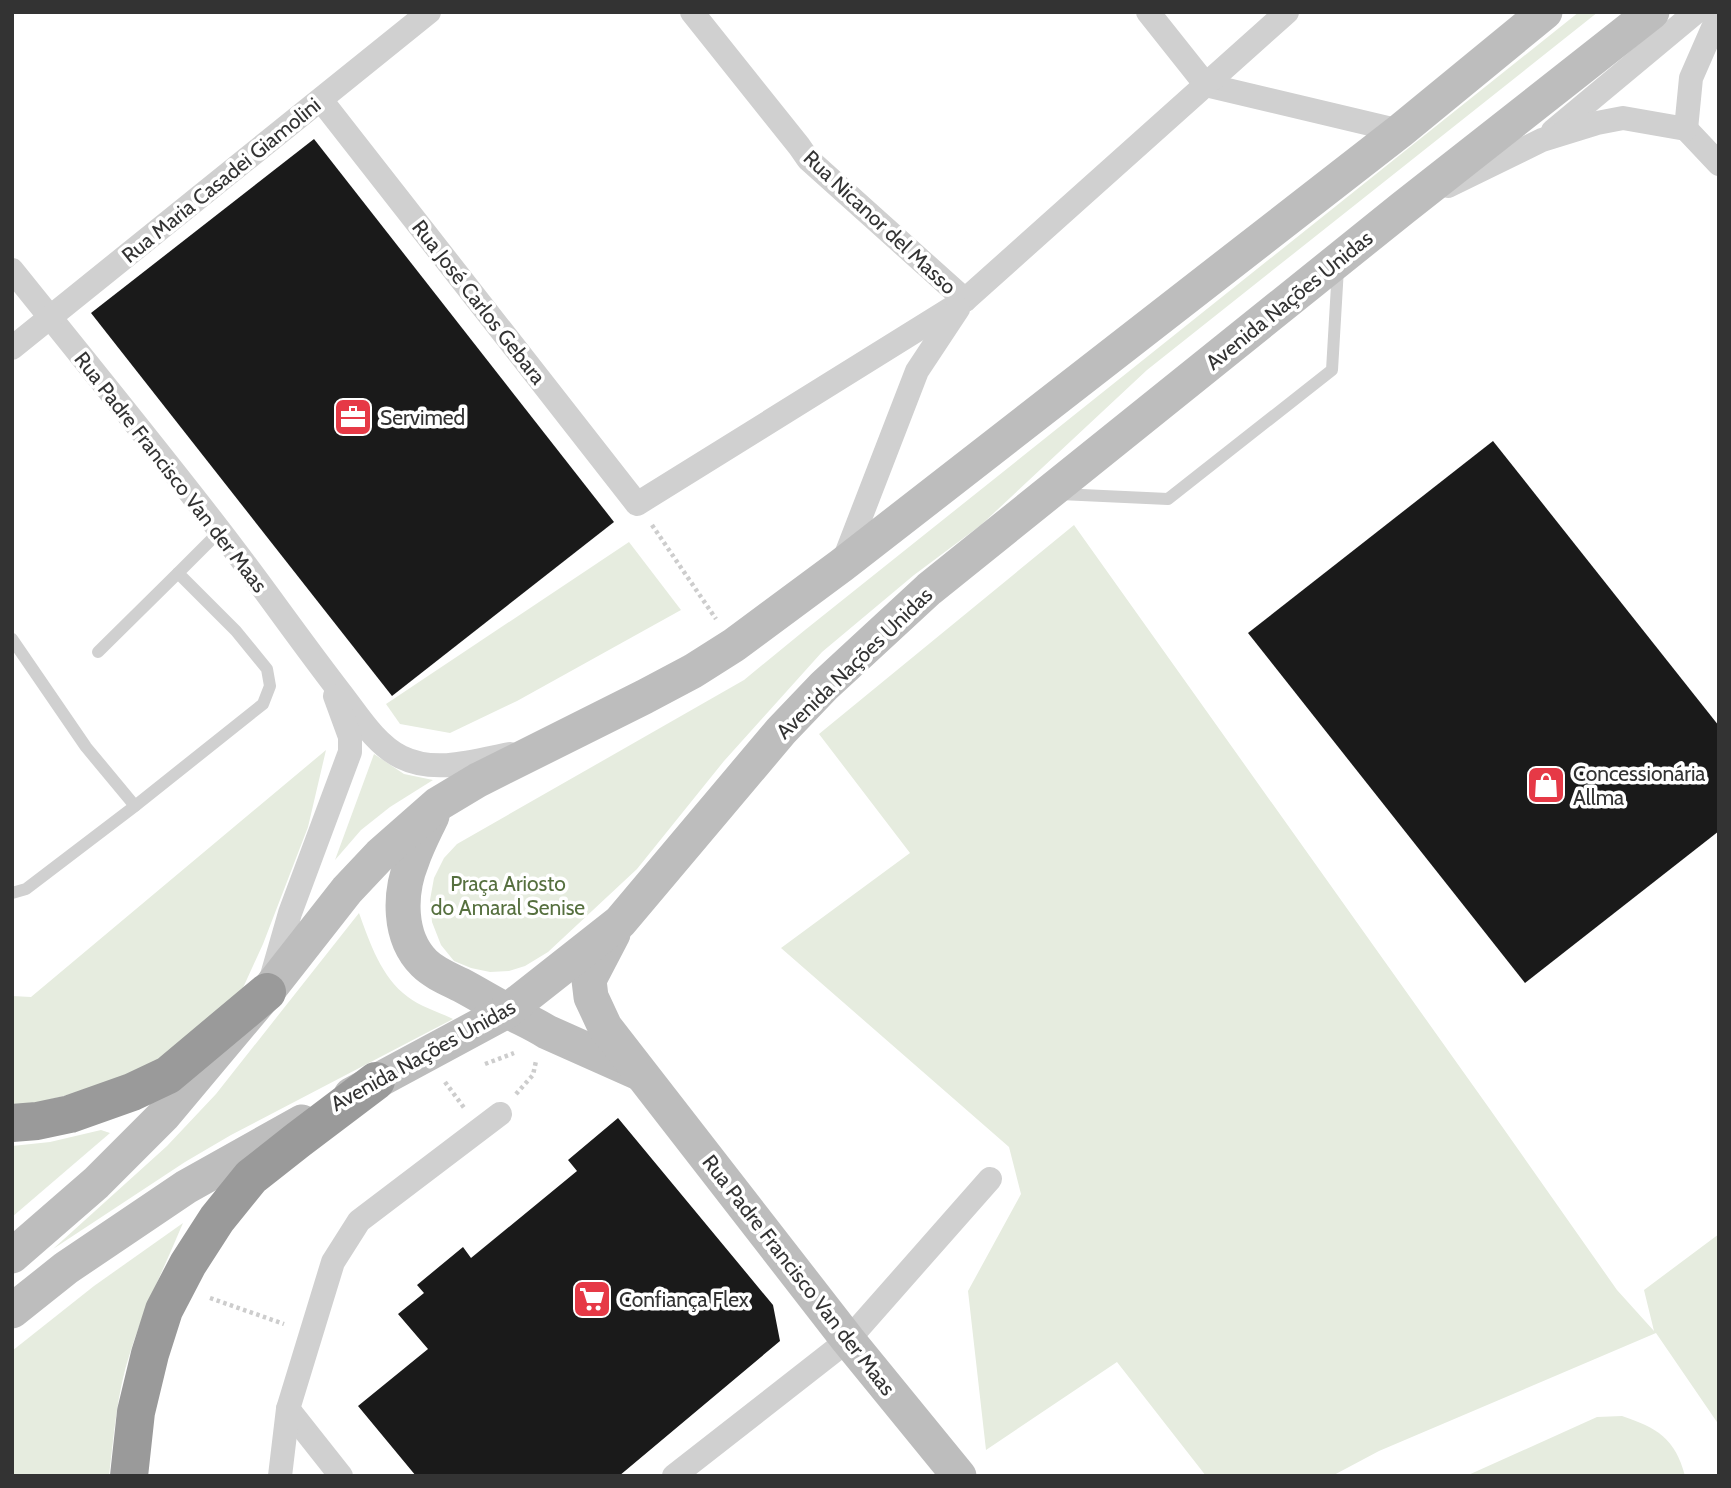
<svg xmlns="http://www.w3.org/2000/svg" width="1731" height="1488" font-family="Cabin,sans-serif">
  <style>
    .green { fill: #e6ecdf }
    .building { fill: #1a1a1a }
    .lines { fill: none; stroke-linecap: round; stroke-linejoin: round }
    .path { stroke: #cdcdcd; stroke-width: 4.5; stroke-dasharray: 3.5 3.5; stroke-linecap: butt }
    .lane { stroke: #d0d0d0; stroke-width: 12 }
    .street { stroke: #d0d0d0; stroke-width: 24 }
    .secondary { stroke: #bdbdbd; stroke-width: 35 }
    .highway { stroke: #9a9a9a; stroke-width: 38 }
    .labels { text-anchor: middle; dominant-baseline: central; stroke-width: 7; stroke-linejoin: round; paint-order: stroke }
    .street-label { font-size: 21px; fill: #333; stroke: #fff }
    .poi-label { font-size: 21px; fill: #333; stroke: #fff; text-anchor: start }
    .park-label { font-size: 21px; fill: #56703f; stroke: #fff }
  </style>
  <rect width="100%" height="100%" fill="#fff"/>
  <g class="green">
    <path d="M1579,12H1598L1147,370L981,525L914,575L822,652L724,761L637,869L548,952L525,966L509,971L490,972L471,968L454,961L441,945L432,922L430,900L434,878L444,858L457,844L744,680L805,630Z"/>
    <path d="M1074,525L1489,1108L1617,1290L1654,1331L1644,1290L1719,1234V1425L1656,1333L1379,1451L1332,1476H1206L1117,1362L986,1450L968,1291L1021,1194L1009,1147L781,948L910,853L819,734Z"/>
    <path d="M629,542L681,610L517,701L450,733L400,724L386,704Z"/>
    <path d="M326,750L308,827L263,944L242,990L159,1061L111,1084L12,1109V996L31,997Z"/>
    <path d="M374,754L404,774L433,780L390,807L361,830L335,860Z"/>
    <path d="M359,913C370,943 381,977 408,997C419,1006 439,1012 453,1019L231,1135L185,1162L53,1249L167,1146L216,1094Z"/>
    <path d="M101,1130L110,1133L12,1217V1146L50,1142Z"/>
    <path d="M183,1223C165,1266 144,1308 130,1353C117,1392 114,1435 109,1476H12V1351L94,1286Z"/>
    <path d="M1622,1416C1657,1428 1675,1438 1685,1476H1466L1597,1417Z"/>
  </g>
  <g class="building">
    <path d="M314,139L614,522L392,696L91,313Z"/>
    <path d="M1493,441L1719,726V831L1525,983L1248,633Z"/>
    <path d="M618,1118L773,1305L780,1341L619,1476H416L358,1406L428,1349L398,1314L424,1293L417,1285L463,1247L471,1258L577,1171L568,1160Z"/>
  </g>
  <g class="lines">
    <g class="path">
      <path d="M652,525L716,619"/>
      <path d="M485,1064L514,1053"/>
      <path d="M445,1082L465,1109"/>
      <path d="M516,1094L533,1075L536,1061"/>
      <path d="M210,1298L284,1324"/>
    </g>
    <g class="lane">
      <path d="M1060,494L1168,499L1332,370L1338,268"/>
      <path d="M12,639L86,747L135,806"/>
      <path d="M98,652L178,573"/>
      <path d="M12,893L26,889L135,806L263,704L270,686L267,669L236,631L178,573L220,531"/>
    </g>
    <g class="street">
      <path d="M692,12L799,146L808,159L965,300"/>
      <path d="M1148,12L1206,85L1400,131"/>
      <path d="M321,100L637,504L965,300L1287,12"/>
      <path d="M1686,129L1719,164"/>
      <path d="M1553,131L1696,12"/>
      <path d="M1448,186L1542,140L1597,123L1623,118L1686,129L1691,78L1719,14"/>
      <path d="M12,270C82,357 152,443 220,531C261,584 299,639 340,692C358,715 375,744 401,757C435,774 475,761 510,754"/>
      <path d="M12,348L429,12"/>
      <path d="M842,565L917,371L958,309"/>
      <path d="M271,979L290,913L350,752V737L335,696"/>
      <path d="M288,1409L341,1476"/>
      <path d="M280,1476L288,1409L333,1262L359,1221L500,1114"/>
      <path d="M674,1476L848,1340L990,1179"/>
    </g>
    <g class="secondary">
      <path d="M432,816C425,831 417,846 412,861C399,893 398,937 424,963C434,973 449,979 461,985C476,993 489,1001 504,1009C518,1017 533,1023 547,1032L639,1073"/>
      <path d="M613,934L589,980L591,997L605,1027L848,1340L959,1476"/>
      <path d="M351,1095L507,1011L620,922L781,731L824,686L929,589L1403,208L1652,12"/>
      <path d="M12,1256L96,1183L163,1116L267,992L347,890L380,855L438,804L478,780L644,697L693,671L734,645L842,565L1400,131L1545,12"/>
      <path d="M12,1311L66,1268L186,1187L302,1122"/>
    </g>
    <g class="highway">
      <path d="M12,1123L37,1121L70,1114L132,1092L168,1075L267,992"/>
      <path d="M129,1476L136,1412L150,1354L164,1310L188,1264L217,1219L251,1177L298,1140L376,1081"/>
    </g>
  </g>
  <defs>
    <symbol id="office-square" viewBox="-11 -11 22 22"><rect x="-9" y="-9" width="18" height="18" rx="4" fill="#e63946" stroke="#fff"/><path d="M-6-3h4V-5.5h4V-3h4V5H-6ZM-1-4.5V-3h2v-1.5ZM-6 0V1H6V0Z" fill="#fff"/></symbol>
    <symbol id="shop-square" viewBox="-11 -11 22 22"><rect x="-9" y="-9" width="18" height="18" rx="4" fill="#e63946" stroke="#fff"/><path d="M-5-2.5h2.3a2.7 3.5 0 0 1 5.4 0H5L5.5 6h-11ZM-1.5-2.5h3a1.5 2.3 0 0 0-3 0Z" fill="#fff"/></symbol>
    <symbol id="supermarket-square" viewBox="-11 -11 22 22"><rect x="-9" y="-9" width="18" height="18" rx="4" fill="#e63946" stroke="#fff"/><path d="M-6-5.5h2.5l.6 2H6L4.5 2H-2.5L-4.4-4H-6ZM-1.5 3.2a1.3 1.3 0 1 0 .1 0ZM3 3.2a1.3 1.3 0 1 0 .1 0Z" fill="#fff"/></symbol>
  </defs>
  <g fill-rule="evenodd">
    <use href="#office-square" x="331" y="395" width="44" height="44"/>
    <use href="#shop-square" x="1524" y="763" width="44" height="44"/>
    <use href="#supermarket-square" x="570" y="1277" width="44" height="44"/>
  </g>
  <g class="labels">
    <g class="street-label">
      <text transform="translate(221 180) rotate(-39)">Rua Maria Casadei Giamolini</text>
      <text transform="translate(880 222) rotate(43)">Rua Nicanor del Masso</text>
      <text transform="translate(1289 300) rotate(-39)">Avenida Nações Unidas</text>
      <text transform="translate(479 302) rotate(52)">Rua José Carlos Gebara</text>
      <text transform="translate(171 472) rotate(52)">Rua Padre Francisco Van der Maas</text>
      <text transform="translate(854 663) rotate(-44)">Avenida Nações Unidas</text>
      <text transform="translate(423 1055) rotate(-29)">Avenida Nações Unidas</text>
      <text transform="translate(799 1275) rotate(52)">Rua Padre Francisco Van der Maas</text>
    </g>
    <g class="poi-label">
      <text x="380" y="417">Servimed</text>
      <text x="1573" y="773">Concessionária<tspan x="1573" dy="24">Allma</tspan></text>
      <text x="619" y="1299">Confiança Flex</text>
    </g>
    <g class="park-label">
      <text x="508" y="883">Praça Ariosto<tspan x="508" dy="24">do Amaral Senise</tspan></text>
    </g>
  </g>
  <rect width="1731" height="1488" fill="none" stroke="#333333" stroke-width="28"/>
</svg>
